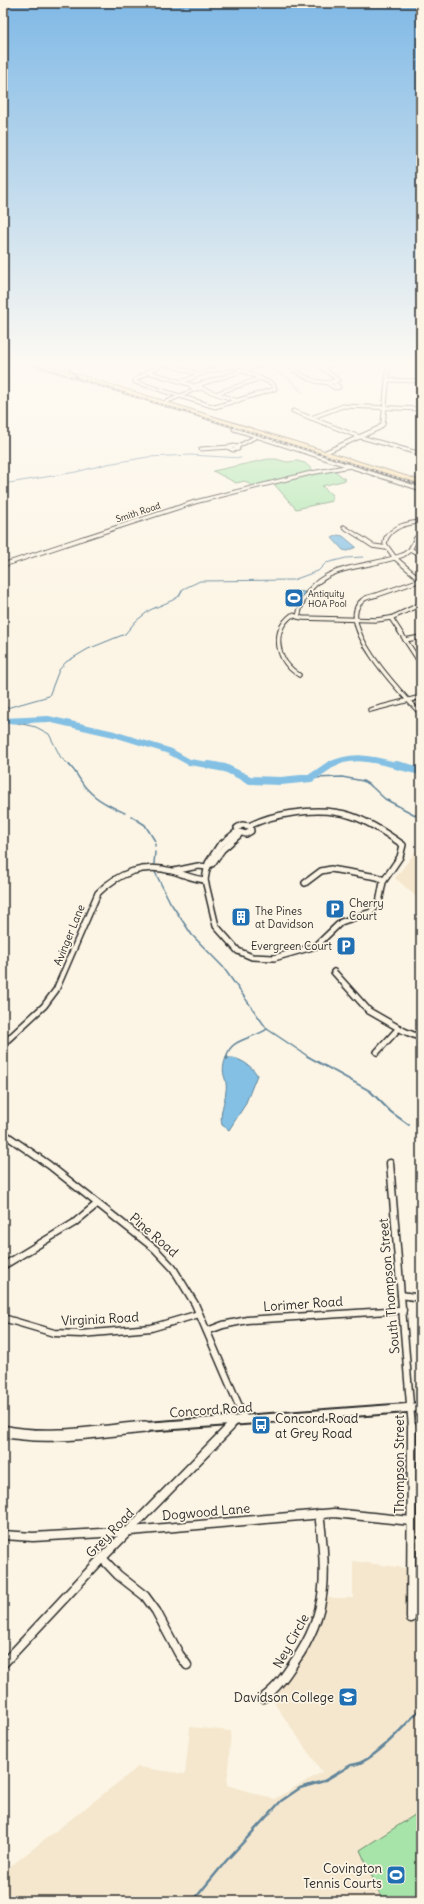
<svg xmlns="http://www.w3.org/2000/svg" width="424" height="1904" font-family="Delius,sans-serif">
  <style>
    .built { fill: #f5e7ce }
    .green { fill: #a7e4aa; stroke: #69886a }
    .water { fill: #84c0e4; stroke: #60849a }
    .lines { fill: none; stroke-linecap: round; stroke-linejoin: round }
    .stream-far3 { stroke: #60849a; stroke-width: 1 }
    .stream-far2 { stroke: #60849a; stroke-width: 1.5 }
    .stream-far1 { stroke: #60849a; stroke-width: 2 }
    .stream { stroke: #60849a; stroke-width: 2.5 }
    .river-far1 { stroke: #84c0e4; stroke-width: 6 }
    .river { stroke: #84c0e4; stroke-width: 8 }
    .minor-far4-casing { stroke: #2b2b2b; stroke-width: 5 }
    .minor-far3-casing { stroke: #2b2b2b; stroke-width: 5.5 }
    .minor-far2-casing { stroke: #2b2b2b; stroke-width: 8 }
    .minor-far1-casing { stroke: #2b2b2b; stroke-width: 9 }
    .minor-casing { stroke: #2b2b2b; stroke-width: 11 }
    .tertiary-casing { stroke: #2b2b2b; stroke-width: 5.5 }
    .secondary-far1-casing { stroke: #2b2b2b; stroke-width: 12 }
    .secondary-casing { stroke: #2b2b2b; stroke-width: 14 }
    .primary-casing { stroke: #2b2b2b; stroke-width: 6 }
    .minor-far4 { stroke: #fcf5e5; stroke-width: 3 }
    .minor-far3 { stroke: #fcf5e5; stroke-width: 3.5 }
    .minor-far2 { stroke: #fcf5e5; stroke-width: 5 }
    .minor-far1 { stroke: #fcf5e5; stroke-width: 6 }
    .minor { stroke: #fcf5e5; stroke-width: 8 }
    .tertiary { stroke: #fcf5e5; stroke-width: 3.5 }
    .secondary-far1 { stroke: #fcf5e5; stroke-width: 8 }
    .secondary { stroke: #fcf5e5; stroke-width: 11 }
    .primary { stroke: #f9deab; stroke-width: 4.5 }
    .rail-casing { stroke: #2b2b2b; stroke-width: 2 }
    .rail { stroke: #fcf5e5; stroke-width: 1; stroke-dasharray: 2.5; stroke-linecap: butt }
    .labels { text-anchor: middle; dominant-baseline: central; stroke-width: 3.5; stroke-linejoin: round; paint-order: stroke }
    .far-street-label { font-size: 9px; fill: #2b2b2b; stroke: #fcf5e5 }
    .far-poi-label { font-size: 9px; fill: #2b2b2b; stroke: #fcf5e5; text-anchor: start }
    .poi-label { font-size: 11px; fill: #2b2b2b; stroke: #fcf5e5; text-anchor: start }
    .street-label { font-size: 11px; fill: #2b2b2b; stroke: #fcf5e5 }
    .near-street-label { font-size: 13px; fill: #2b2b2b; stroke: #fcf5e5 }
    .near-poi-label { font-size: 13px; fill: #2b2b2b; stroke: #fcf5e5; text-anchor: end }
  </style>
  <rect width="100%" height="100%" fill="#fcf5e5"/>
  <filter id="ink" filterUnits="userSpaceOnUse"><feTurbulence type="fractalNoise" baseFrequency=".025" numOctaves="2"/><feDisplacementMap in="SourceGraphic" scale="8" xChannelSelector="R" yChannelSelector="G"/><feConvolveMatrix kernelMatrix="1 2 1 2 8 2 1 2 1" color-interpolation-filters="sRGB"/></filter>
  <g filter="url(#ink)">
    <g class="built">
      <path d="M43,362H107L109,363L88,375Z"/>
      <path d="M421,845V901L395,878Z"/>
      <path d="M414,1489L421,1490V1901H3V1872L138,1767L185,1774L190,1727L231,1731L227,1785L274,1799L322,1772L272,1700L279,1693L313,1642L322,1619L326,1598H353V1561L412,1569Z"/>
    </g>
    <g class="green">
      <path d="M268,459H276L287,462L297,461L305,463L316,473L334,470L346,480L322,486L332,495V501L296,509L273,483L254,488L245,481L236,483L213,471Z"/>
      <path d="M421,1811V1901H383L360,1850Z"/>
    </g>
    <g class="water">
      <path d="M338,535L343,536L356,547L347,551L343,550L332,538Z"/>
      <path d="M293,591L305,592L299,602L288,603L285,594Z"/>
      <path d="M226,1057C228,1058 231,1058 233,1058C241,1059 254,1068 257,1075L245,1105L229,1130L222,1125C219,1112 225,1103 226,1091C228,1076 219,1077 226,1057Z"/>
    </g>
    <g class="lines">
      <g class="stream-far3">
        <path d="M267,365L288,378L303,393"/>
        <path d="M3,484L76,472L107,464L148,457L191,455L241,458"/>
        <path d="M3,709L49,696L59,670L66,662L88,649L125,634L136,621L150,610L173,600L179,596L183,589L200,581L293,580L318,571L326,563L346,558L363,557"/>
        <path d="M8,721L36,727L49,734L61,758L71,766"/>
      </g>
      <g class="stream-far2">
        <path d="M69,765C78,773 80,783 88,790C98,801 112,807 125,813"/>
        <path d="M313,778L342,777L363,781L371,786L385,799L421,818"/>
        <path d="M131,816L145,825L155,841"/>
        <path d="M155,844V846"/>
        <path d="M154,864L155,852"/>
        <path d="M154,870L170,902L192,935L223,967L267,1029L309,1057"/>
        <path d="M227,1057C228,1039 256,1038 267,1029"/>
      </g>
      <g class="stream-far1">
        <path d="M307,1056L370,1091L391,1112L409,1125"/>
        <path d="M227,1059V1056"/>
      </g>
      <path class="stream" d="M193,1901L226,1861L281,1801L300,1788L324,1781L351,1765C371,1765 407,1723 421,1708"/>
      <g class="river-far1">
        <path d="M3,721L48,719L114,734L169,751L189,762L215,766"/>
        <path d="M328,766C353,753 373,759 399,766"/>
      </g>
      <g class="river">
        <path d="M209,765L225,768L250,780L281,781L311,778L330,765"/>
        <path d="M396,765L421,771"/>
      </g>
      <defs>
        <g id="minor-far4">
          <path d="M166,362L135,380V382L215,407L275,389L273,384L239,369L234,362"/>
          <path d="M206,362L221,368"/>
          <path d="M284,362C301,375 316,388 338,380L315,362"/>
          <path d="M164,363L198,374"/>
          <path d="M322,366L345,362"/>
          <path d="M148,372L192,385"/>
          <path d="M387,380L421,381"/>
          <path d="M182,382L205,372L235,366"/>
          <path d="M327,383L335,388L339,387L333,382"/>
          <path d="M199,385L201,387L198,389L191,387L271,362"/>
          <path d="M200,388L238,401"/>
          <path d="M218,393L261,378"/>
          <path d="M164,403L196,389"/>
          <path d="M293,411L357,436L421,454"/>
          <path d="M311,418L343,406L421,409"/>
          <path d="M234,429L421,489"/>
          <path d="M233,446L237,447L238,449L233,450L229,448Z"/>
          <path d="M237,447L257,436"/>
          <path d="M201,449L230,447"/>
          <path d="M344,527L363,539"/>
          <path d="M81,539L195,502L311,473L351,466"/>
          <path d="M386,539C393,526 407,523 421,522"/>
          <path d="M416,539L421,532"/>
        </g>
        <g id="minor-far3">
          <path d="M361,538L373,546L387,548"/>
          <path d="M386,538L385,544L395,558L421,580"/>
          <path d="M411,550L421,554"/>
          <path d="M3,565L84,538"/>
          <path d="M421,580C406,585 392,590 377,595C373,596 366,597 363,600C332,623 405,697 421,714"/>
          <path d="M298,617C309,561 362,571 403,555L410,550L416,538"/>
          <path d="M391,618L421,664"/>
          <path d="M405,640L421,637"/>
          <path d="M299,675C277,661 270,632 292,615L302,618L376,620L391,618L421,604"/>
          <path d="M370,710L421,697"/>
        </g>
        <g id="minor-far2">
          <path d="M242,825L250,826L251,831L246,834L239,832L237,828Z"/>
          <path d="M239,832L235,833L219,846L208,863L205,880L216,926L238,951L252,957L274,958L316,946L341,922L371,912L379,903L383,882L400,857L403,845C364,817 341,806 293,813C277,815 263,819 249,826"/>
          <path d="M209,865L212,864L222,850L239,835L238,833"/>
          <path d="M174,871L198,866L208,867"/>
          <path d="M305,883L321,871L331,869L377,877L384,880"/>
          <path d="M334,972L369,1011L404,1031L421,1038"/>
          <path d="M3,1044L44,1006L56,990L98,893C118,873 144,863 172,871C183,874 193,879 205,880"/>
          <path d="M377,1052L399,1028"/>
        </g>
        <g id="minor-far1">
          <path d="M3,1133L49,1165L155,1249L173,1268L195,1304L245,1420"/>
          <path d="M390,1163L412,1428"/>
          <path d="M3,1266L74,1223L97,1204"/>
          <path d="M401,1295L421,1298"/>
          <path d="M3,1318L54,1333L81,1334L151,1328L199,1314"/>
          <path d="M207,1331L223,1325L247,1320L403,1310"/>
          <path d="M229,1428L236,1421"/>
        </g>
        <g id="minor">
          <path d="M3,1535L33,1537L119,1532L334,1513L411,1521"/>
          <path d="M102,1558L118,1575L145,1596L156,1611L179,1654L187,1665"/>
          <path d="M411,1618L412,1427"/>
          <path d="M3,1664L102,1558L230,1427"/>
          <path d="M263,1698C277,1688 286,1675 295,1661C329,1613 327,1570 319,1514"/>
        </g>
        <path id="tertiary" d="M324,453L379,428L383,424L389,362"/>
        <path id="secondary-far1" d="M132,1428L421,1407"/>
        <path id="secondary" d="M3,1431C47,1441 100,1431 145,1427"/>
        <path id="primary" d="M30,362L421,483"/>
      </defs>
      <use href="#minor-far4" class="minor-far4-casing"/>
      <use href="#minor-far3" class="minor-far3-casing"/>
      <use href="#minor-far2" class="minor-far2-casing"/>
      <use href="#minor-far1" class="minor-far1-casing"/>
      <use href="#minor" class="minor-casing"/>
      <use href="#tertiary" class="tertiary-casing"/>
      <use href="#secondary-far1" class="secondary-far1-casing"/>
      <use href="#secondary" class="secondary-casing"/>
      <use href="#primary" class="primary-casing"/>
      <use href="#minor-far4" class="minor-far4"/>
      <use href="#minor-far3" class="minor-far3"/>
      <use href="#minor-far2" class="minor-far2"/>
      <use href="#minor-far1" class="minor-far1"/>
      <use href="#minor" class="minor"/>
      <use href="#tertiary" class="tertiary"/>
      <use href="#secondary-far1" class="secondary-far1"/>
      <use href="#secondary" class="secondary"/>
      <use href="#primary" class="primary"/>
      <defs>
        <g id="rail">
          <path d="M24,362L421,485"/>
          <path d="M73,362L69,369L77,377"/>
        </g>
      </defs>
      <use href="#rail" class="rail-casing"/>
      <use href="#rail" class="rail"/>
    </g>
  </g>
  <linearGradient id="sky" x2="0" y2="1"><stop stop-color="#80b9e6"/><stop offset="0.58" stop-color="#fefaf3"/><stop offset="1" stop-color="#fefaf3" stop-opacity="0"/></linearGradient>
  <rect width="424" height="628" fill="url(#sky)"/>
  <defs>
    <symbol id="stadium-square" viewBox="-11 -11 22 22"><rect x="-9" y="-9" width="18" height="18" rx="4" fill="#1f6fb2" stroke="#fcf5e5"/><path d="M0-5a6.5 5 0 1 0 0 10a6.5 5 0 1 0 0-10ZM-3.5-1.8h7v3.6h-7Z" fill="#fff"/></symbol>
    <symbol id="parking-square" viewBox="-11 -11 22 22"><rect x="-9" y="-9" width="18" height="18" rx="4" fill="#1f6fb2" stroke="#fcf5e5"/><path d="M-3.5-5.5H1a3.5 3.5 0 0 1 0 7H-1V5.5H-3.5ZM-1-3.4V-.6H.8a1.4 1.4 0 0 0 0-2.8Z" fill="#fff"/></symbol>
    <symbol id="building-square" viewBox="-11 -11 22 22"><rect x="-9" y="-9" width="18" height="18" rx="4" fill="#1f6fb2" stroke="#fcf5e5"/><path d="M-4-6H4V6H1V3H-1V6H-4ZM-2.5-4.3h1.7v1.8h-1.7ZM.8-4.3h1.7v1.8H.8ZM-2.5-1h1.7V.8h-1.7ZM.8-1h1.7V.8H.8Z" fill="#fff"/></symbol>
    <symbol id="bus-square" viewBox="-11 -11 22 22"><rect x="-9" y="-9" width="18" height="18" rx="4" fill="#1f6fb2" stroke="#fcf5e5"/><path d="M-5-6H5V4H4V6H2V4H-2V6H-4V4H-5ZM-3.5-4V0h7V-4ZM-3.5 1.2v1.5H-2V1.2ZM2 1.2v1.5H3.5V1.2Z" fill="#fff"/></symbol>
    <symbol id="university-square" viewBox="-11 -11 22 22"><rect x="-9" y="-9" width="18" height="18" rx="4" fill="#1f6fb2" stroke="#fcf5e5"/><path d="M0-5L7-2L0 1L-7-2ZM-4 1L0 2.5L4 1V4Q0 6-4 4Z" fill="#fff"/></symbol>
  </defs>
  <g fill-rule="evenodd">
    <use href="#stadium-square" x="283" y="587" width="22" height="22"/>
    <use href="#parking-square" x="324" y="898" width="22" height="22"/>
    <use href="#building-square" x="230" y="906" width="22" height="22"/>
    <use href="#parking-square" x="335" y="935" width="22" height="22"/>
    <use href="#bus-square" x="250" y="1414" width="22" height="22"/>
    <use href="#university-square" x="337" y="1686" width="22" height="22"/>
    <use href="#stadium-square" x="385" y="1864" width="22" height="22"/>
  </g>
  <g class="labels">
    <g class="far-street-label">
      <text transform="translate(138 512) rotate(-18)">Smith Road</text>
    </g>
    <g class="far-poi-label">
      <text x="308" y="593">Antiquity<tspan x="308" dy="10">HOA Pool</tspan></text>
    </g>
    <g class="poi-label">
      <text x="349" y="903">Cherry<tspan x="349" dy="13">Court</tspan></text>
      <text x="255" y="911">The Pines<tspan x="255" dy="13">at Davidson</tspan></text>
      <text x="332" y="946" text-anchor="end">Evergreen Court</text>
    </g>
    <g class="street-label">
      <text transform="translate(69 935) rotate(-68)">Avinger Lane</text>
    </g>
    <g class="near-street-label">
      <text transform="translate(154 1235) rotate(41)">Pine Road</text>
      <text transform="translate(389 1286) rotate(-95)">South Thompson Street</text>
      <text transform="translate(303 1304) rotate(-4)">Lorimer Road</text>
      <text transform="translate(100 1319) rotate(-3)">Virginia Road</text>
      <text transform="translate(211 1410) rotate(-4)">Concord Road</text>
      <text transform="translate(399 1464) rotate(-90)">Thompson Street</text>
      <text transform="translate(206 1512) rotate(-5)">Dogwood Lane</text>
      <text transform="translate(110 1533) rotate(-46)">Grey Road</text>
      <text transform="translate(291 1641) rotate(-61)">Ney Circle</text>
    </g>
    <g class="near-poi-label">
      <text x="275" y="1418" text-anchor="start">Concord Road<tspan x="275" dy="15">at Grey Road</tspan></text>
      <text x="334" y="1697">Davidson College</text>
      <text x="382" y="1868">Covington<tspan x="382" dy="15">Tennis Courts</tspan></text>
    </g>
  </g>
  <rect width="424" height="1904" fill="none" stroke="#fcf5e5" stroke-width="16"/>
  <rect x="8" y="8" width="408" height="1888" fill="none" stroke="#2b2b2b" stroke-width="1.5" filter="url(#ink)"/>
</svg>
